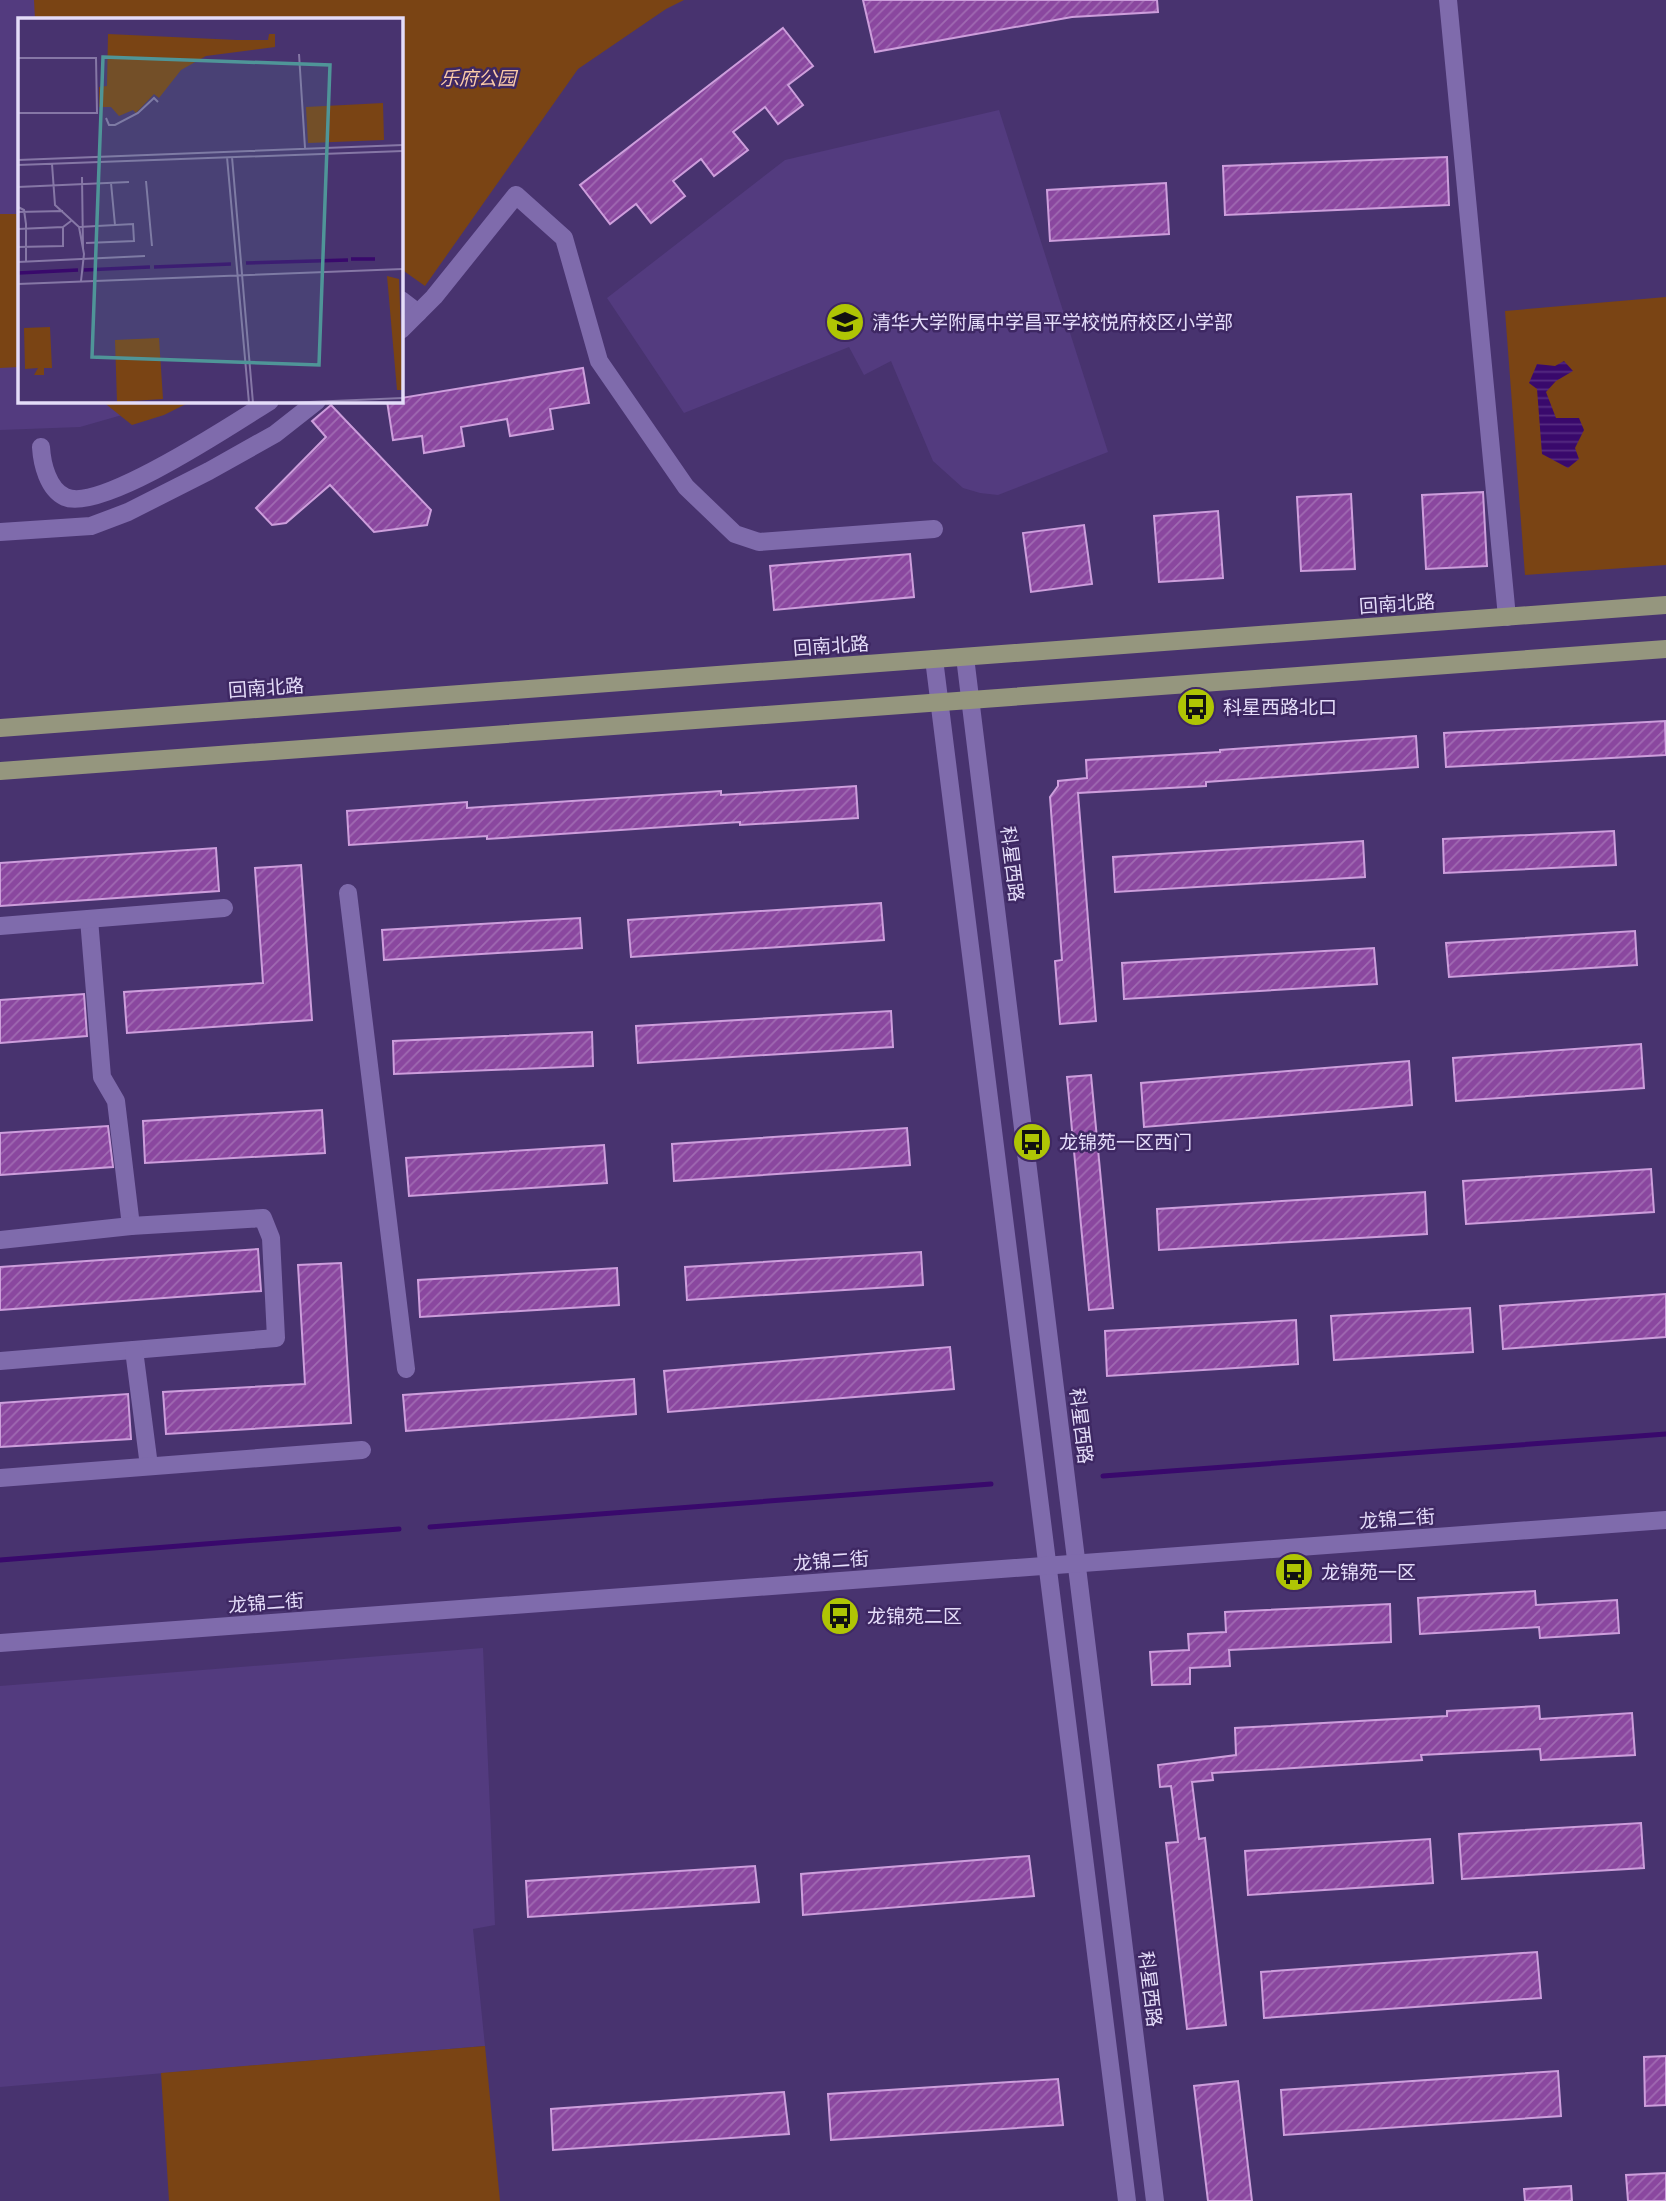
<svg xmlns="http://www.w3.org/2000/svg" width="1666" height="2201" font-family="'Times New Roman','Noto Sans SC',serif">
  <style>
    .built { fill: #533b7f }
    .park { fill: #7a4414 }
    .water { fill: url(#water-rules) }
    .lines { fill: none; stroke-linecap: round; stroke-linejoin: round }
    .stream { stroke: #39096c; stroke-width: 5 }
    .building { fill: url(#building-hatch); stroke: #cd9edc; stroke-width: 2 }
    .minor { stroke: #7f6bac; stroke-width: 18 }
    .major { stroke: #95967e; stroke-width: 18 }
    .labels { text-anchor: middle; dominant-baseline: central; stroke-width: 5; stroke-linejoin: round; paint-order: stroke }
    .park-label { font-size: 19px; font-style: italic; fill: #fbcba8; stroke: #3e2863 }
    .poi-label { font-size: 19px; fill: #e4dcf9; stroke: #3e2863; text-anchor: start }
    .street-label { font-size: 19px; fill: #e4dcf9; stroke: #3e2863 }
    .inset-river { fill: none; stroke: #39096c; stroke-width: 3.5 }
    .inset-road { fill: none; stroke: #8677a6; stroke-width: 2 }
    .view { fill: #4f9598; fill-opacity: 0.15; stroke: #4f9598; stroke-width: 3.5 }
    .inset-edge { fill: none; stroke: #e4dcf9; stroke-width: 3.5 }
  </style>
  <defs>
    <pattern id="water-rules" width="6" height="5" patternUnits="userSpaceOnUse" patternTransform="scale(1.75)"><rect width="6" height="5" fill="#39096c"/><path d="M0 2.5h6" fill="none" stroke="#562c82"/></pattern>
    <pattern id="building-hatch" width="6" height="6" patternUnits="userSpaceOnUse" patternTransform="scale(1.75)"><rect width="6" height="6" fill="#8a479f"/><path d="M-1 1l2-2M0 6l6-6M5 7l2-2" fill="none" stroke="#a06ab2"/></pattern>
  </defs>
  <rect width="100%" height="100%" fill="#48336f"/>
  <g class="built">
    <path d="M0,0H598L401,19H19V401H171L80,427L0,430Z"/>
    <path d="M999,110L1108,452L998,495L980,493L963,488L933,461L891,361L864,375L849,347L684,413L607,298L785,160Z"/>
    <path d="M483,1648L495,1925L473,1929L485,2046L0,2087V1686Z"/>
  </g>
  <g class="park">
    <path d="M34,0H684L666,9L578,69L425,286L401,269V19H35Z"/>
    <path d="M0,214H19V367L0,368Z"/>
    <path d="M1666,297V565L1525,575L1505,311Z"/>
    <path d="M102,401H192L164,415L132,425Z"/>
    <path d="M485,2046L500,2201H169L161,2073Z"/>
  </g>
  <path class="water" d="M1564,361L1573,371L1556,381L1546,392L1556,418H1579L1584,430L1575,448L1579,459L1568,468L1542,454L1537,389L1529,383L1537,364L1555,366Z"/>
  <g class="lines">
    <g class="stream">
      <path d="M1103,1476L1666,1434"/>
      <path d="M430,1527L991,1484"/>
      <path d="M0,1560L399,1529"/>
    </g>
  </g>
  <g class="building">
    <path d="M863,0H1157L1158,12L1072,17L875,52Z"/>
    <path d="M783,28L813,66L788,85L803,105L778,124L765,107L733,132L748,150L714,176L701,159L673,181L685,196L651,223L636,204L610,224L580,185Z"/>
    <path d="M1447,157L1449,205L1225,215L1223,166Z"/>
    <path d="M1166,183L1169,234L1050,241L1047,190Z"/>
    <path d="M583,368L589,403L550,409L553,429L510,436L507,419L461,427L464,446L424,453L422,436L393,440L387,401H401V398Z"/>
    <path d="M331,405L431,510L427,525L374,532L330,485L286,523L272,525L256,508L326,437L312,421Z"/>
    <path d="M1483,492L1487,566L1426,569L1422,495Z"/>
    <path d="M1351,494L1355,569L1301,571L1297,497Z"/>
    <path d="M1218,511L1223,578L1159,582L1154,516Z"/>
    <path d="M1084,525L1092,584L1031,592L1023,533Z"/>
    <path d="M910,554L914,597L774,610L770,566Z"/>
    <path d="M1665,721L1666,755L1446,767L1444,733Z"/>
    <path d="M1416,736L1418,767L1206,782V786L1078,793L1096,1021L1060,1024L1055,961L1062,960L1050,797L1058,786V781L1087,778L1086,760L1220,752V750Z"/>
    <path d="M856,786L858,818L740,825V822L487,839V836L349,845L347,811L467,802V808L721,791V795Z"/>
    <path d="M1614,831L1616,865L1444,873L1443,839Z"/>
    <path d="M1363,841L1365,877L1115,892L1113,857Z"/>
    <path d="M216,848L219,891L0,906V863Z"/>
    <path d="M301,865L312,1020L127,1033L124,992L263,983L255,868Z"/>
    <path d="M881,903L884,940L631,957L628,920Z"/>
    <path d="M580,918L582,948L384,960L382,930Z"/>
    <path d="M1635,931L1637,965L1449,977L1446,943Z"/>
    <path d="M1374,948L1377,984L1124,999L1122,963Z"/>
    <path d="M84,994L87,1036L0,1043V1000Z"/>
    <path d="M891,1011L893,1047L638,1063L636,1026Z"/>
    <path d="M592,1032L593,1066L394,1074L393,1041Z"/>
    <path d="M1641,1044L1644,1088L1456,1101L1453,1058Z"/>
    <path d="M1409,1061L1412,1105L1144,1127L1141,1083Z"/>
    <path d="M1091,1075L1113,1308L1089,1310L1067,1077Z"/>
    <path d="M322,1110L325,1153L145,1163L143,1121Z"/>
    <path d="M108,1126L113,1167L0,1175V1133Z"/>
    <path d="M907,1128L910,1165L674,1181L672,1144Z"/>
    <path d="M604,1145L607,1183L409,1196L406,1158Z"/>
    <path d="M1651,1169L1654,1212L1466,1224L1463,1181Z"/>
    <path d="M1425,1192L1427,1234L1159,1250L1157,1209Z"/>
    <path d="M258,1249L261,1291L0,1310V1267Z"/>
    <path d="M921,1252L923,1285L687,1300L685,1267Z"/>
    <path d="M341,1263L351,1423L166,1434L163,1392L305,1384L298,1265Z"/>
    <path d="M617,1268L619,1305L420,1317L418,1280Z"/>
    <path d="M1666,1294V1337L1503,1349L1500,1306Z"/>
    <path d="M1470,1308L1473,1352L1334,1360L1331,1316Z"/>
    <path d="M1296,1320L1298,1364L1107,1376L1105,1331Z"/>
    <path d="M950,1347L954,1389L668,1412L664,1371Z"/>
    <path d="M634,1379L636,1414L406,1431L403,1395Z"/>
    <path d="M128,1394L131,1439L0,1447V1403Z"/>
    <path d="M1535,1591L1536,1605L1617,1600L1619,1633L1540,1638L1539,1627L1420,1634L1418,1598Z"/>
    <path d="M1390,1604L1391,1642L1229,1650L1230,1666L1190,1668V1684L1152,1685L1150,1652L1189,1650L1188,1634L1226,1632L1225,1612Z"/>
    <path d="M1539,1706L1540,1719L1632,1713L1635,1755L1541,1760L1540,1749L1421,1755L1422,1760L1212,1773L1213,1780L1192,1782L1199,1839L1205,1838L1226,2025L1187,2029L1166,1843L1178,1842L1171,1786L1160,1787L1158,1765L1236,1755L1235,1728L1447,1716V1711Z"/>
    <path d="M1641,1823L1644,1868L1462,1879L1459,1834Z"/>
    <path d="M1430,1839L1433,1883L1248,1895L1245,1851Z"/>
    <path d="M1029,1856L1034,1896L803,1915L801,1874Z"/>
    <path d="M755,1866L759,1902L528,1917L526,1881Z"/>
    <path d="M1537,1952L1541,1998L1264,2018L1261,1972Z"/>
    <path d="M1666,2056V2105L1645,2106L1644,2057Z"/>
    <path d="M1558,2071L1561,2116L1284,2135L1281,2090Z"/>
    <path d="M1058,2079L1063,2125L831,2140L828,2094Z"/>
    <path d="M1238,2081L1252,2201H1208L1194,2086Z"/>
    <path d="M784,2092L789,2134L553,2150L551,2109Z"/>
    <path d="M1666,2173V2201H1628L1626,2175Z"/>
    <path d="M1571,2186L1572,2201H1525L1524,2189Z"/>
  </g>
  <g class="lines">
    <g class="minor">
      <path d="M1448,0L1507,617"/>
      <path d="M401,300L418,313"/>
      <path d="M401,330L434,297L516,195L564,238L599,361L686,487L735,534L759,542L934,529"/>
      <path d="M41,447C42,464 48,489 65,497C101,513 236,422 270,401"/>
      <path d="M0,532L91,526L128,512L209,471L275,434L317,401"/>
      <path d="M965,657L1155,2201"/>
      <path d="M934,659L1127,2201"/>
      <path d="M348,893L406,1369"/>
      <path d="M89,919L102,1077L116,1101L131,1226"/>
      <path d="M0,926L224,908"/>
      <path d="M0,1240L131,1226L263,1218L271,1238L276,1338L0,1361"/>
      <path d="M134,1350L149,1466"/>
      <path d="M0,1478L362,1450"/>
      <path d="M0,1643L1666,1520"/>
    </g>
    <g class="major">
      <path d="M0,728L1666,605"/>
      <path d="M0,771L1666,649"/>
    </g>
  </g>
  <defs>
    <symbol id="school-disc" viewBox="-11 -11 22 22"><circle r="9.5" fill="#afc504" stroke="#3e2863"/><path d="M0-5L7-2L0 1L-7-2ZM-4 1L0 2.5L4 1V4Q0 6-4 4Z" fill="#111"/></symbol>
    <symbol id="bus-disc" viewBox="-11 -11 22 22"><circle r="9.5" fill="#afc504" stroke="#3e2863"/><path d="M-5-6H5V4H4V6H2V4H-2V6H-4V4H-5ZM-3.5-4V0h7V-4ZM-3.5 1.2v1.5H-2V1.2ZM2 1.2v1.5H3.5V1.2Z" fill="#111"/></symbol>
  </defs>
  <g fill-rule="evenodd">
    <use href="#school-disc" x="823" y="300" width="44" height="44"/>
    <use href="#bus-disc" x="1174" y="685" width="44" height="44"/>
    <use href="#bus-disc" x="1010" y="1120" width="44" height="44"/>
    <use href="#bus-disc" x="1272" y="1550" width="44" height="44"/>
    <use href="#bus-disc" x="818" y="1594" width="44" height="44"/>
  </g>
  <g class="labels">
    <g class="park-label">
      <text x="478" y="78">乐府公园</text>
    </g>
    <g class="poi-label">
      <text x="872" y="322">清华大学附属中学昌平学校悦府校区小学部</text>
      <text x="1223" y="707">科星西路北口</text>
      <text x="1059" y="1142">龙锦苑一区西门</text>
      <text x="1321" y="1572">龙锦苑一区</text>
      <text x="867" y="1616">龙锦苑二区</text>
    </g>
    <g class="street-label">
      <text transform="translate(1397 604) rotate(-4)">回南北路</text>
      <text transform="translate(831 646) rotate(-4)">回南北路</text>
      <text transform="translate(266 688) rotate(-4)">回南北路</text>
      <text transform="translate(1012 864) rotate(83)">科星西路</text>
      <text transform="translate(1081 1426) rotate(83)">科星西路</text>
      <text transform="translate(1397 1519) rotate(-4)">龙锦二街</text>
      <text transform="translate(831 1561) rotate(-4)">龙锦二街</text>
      <text transform="translate(266 1603) rotate(-4)">龙锦二街</text>
      <text transform="translate(1150 1989) rotate(83)">科星西路</text>
    </g>
  </g>
  <g transform="translate(18 18)">
    <rect width="385" height="385" fill="#48336f"/>
    <path d="M90,16L219,22H250L251,16H257V29L188,38L163,52L141,80L136,76L118,95L115,92L101,98L93,89H81V69L89,68ZM365,85L366,122L290,125L288,89ZM369,258L381,261L385,372H379ZM32,309L34,350H26V357H16L20,350L7,351L6,310ZM141,320L145,381L99,384L97,322Z" fill="#7a4414"/>
    <path class="inset-river" d="M333,241H357M228,245L330,242M136,249L213,246M66,252L132,249M0,255L60,252"/>
    <path class="inset-road" d="M281,36L287,130M0,40H78L79,95H0M88,100L91,107H97L120,95L136,80L140,84M209,139L231,385M214,139L235,385M0,142L385,127M34,146L37,187L61,209L66,236L63,263M0,147L385,133M64,159L65,231M128,163L134,228M93,165L97,207M0,169L111,164M0,189L6,192L8,206V244M0,194L45,193M61,209L115,206L116,223L68,225M0,211L45,209L53,203M0,229L45,228V209M0,244L127,238M0,266L385,251M268,385L385,380"/>
    <path class="view" d="M85,39L312,47L301,347L74,339Z"/>
    <rect width="385" height="385" class="inset-edge"/>
  </g>
</svg>
